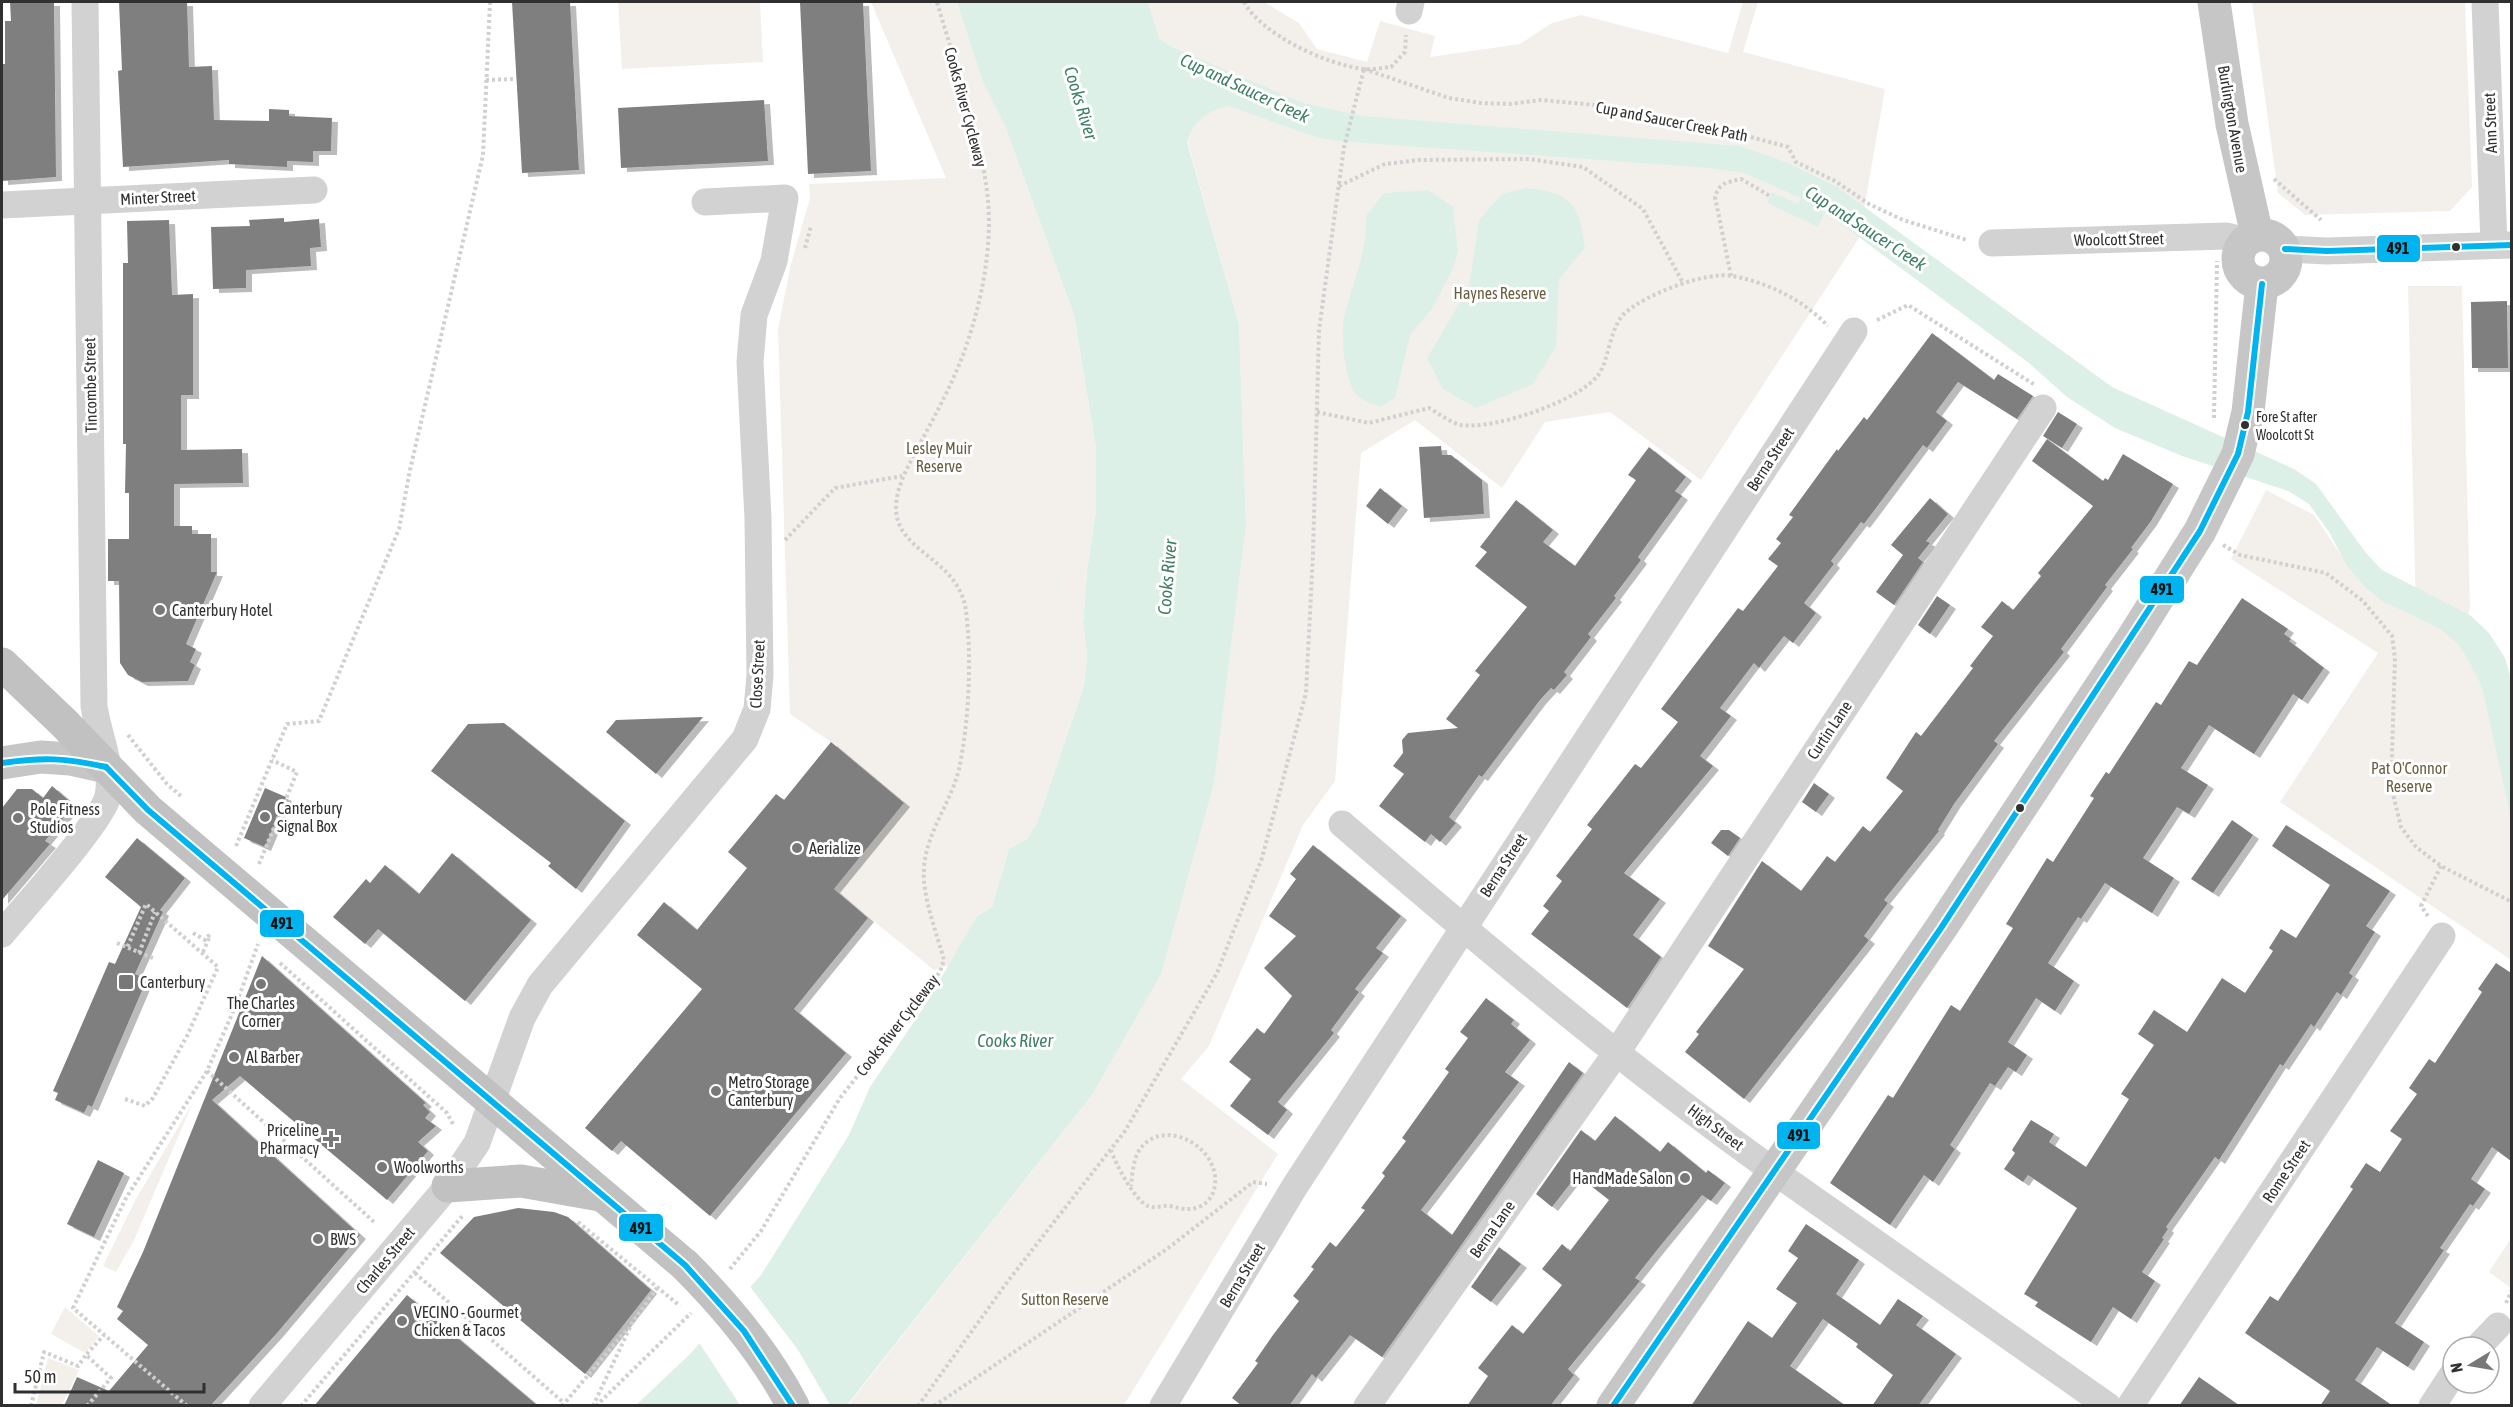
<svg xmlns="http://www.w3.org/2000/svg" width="2513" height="1407" font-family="'Asap Condensed',sans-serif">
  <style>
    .green { fill: #f3f0ec }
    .water { fill: #dcf0e8 }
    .pier { fill: #fff }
    .building { fill: #7f7f7f; filter: url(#shadow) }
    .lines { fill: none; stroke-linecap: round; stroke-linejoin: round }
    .path { stroke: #d0d0d0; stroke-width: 4; stroke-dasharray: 3 3; stroke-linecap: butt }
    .minor { stroke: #d2d2d2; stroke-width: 27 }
    .major { stroke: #c6c6c6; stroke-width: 33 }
    .highway { stroke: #c1c1c1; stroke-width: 33 }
    .highway-bridge { stroke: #c1c1c1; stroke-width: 33 }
    .bus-1-casing { stroke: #fff; stroke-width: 10 }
    .bus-1 { stroke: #00b5ef; stroke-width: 6 }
    .bus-dot { fill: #303030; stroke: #fff; stroke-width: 2 }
    .poi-dot { fill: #787878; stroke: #fff; stroke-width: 2 }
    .labels { text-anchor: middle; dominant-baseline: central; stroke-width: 6; stroke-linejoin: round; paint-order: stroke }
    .bus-label { font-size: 14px; fill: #303030; stroke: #fff; text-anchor: start }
    .street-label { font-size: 16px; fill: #303030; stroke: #fff }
    .park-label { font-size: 16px; fill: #685e40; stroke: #fff }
    .poi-label { font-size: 16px; fill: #303030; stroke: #fff; text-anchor: start }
    .water-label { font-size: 18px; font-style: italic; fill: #3f8065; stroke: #fff }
    .line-badge { stroke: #fff; stroke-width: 2 }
    .pale-badge-label { font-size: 16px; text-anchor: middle; font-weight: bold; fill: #111 }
  </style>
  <defs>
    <filter id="shadow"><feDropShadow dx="6" dy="4" stdDeviation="0" flood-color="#0004"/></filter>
  </defs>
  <rect width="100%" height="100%" fill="#fff"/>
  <g class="green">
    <path d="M618,2H760L763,62L622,69Z"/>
    <path d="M871,2H957L982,80L1005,126L1074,315L1096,448V511L1087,571L1083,623L1087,655L1084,686L1037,823L1027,839L1009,849L992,907L977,916L951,965L934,970L834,889L904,803L831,742L790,714L778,329L791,264L810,198L809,184L946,178Z"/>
    <path d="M1148,2H1264L1299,23L1317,49L1367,62L1380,21L1435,36L1430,57L1520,44L1552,23L1581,15L1728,53L1743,2H1758L1743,52L1885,89L1859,238L1701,480L1610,412L1545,422L1502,488L1415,420L1361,453L1335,781L1303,825L1209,1046L1181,1079L1278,1154L1124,1405L847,1406L1092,1095L1246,524L1239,324Z"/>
    <path d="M2252,2H2465L2472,187L2450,211L2305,215L2278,193Z"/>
    <path d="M2408,286H2462L2470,607L2462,644L2486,685L2511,803V960L2280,802L2378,653L2231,559L2266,490L2314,515L2349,567L2416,615Z"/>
    <path d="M193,1102L134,1240L116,1272L103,1266L136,1199Z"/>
    <path d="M2511,1238L2512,1288H2511L2489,1272Z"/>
    <path d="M65,1307L99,1336L85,1353L51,1334Z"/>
    <path d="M48,1358L79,1370L62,1405H36Z"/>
  </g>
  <g class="water">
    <path d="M957,2H1148L1159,38L1172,47L1303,103L1363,116L1740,146L1786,162L1837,187L2112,387L2294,469L2316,484L2366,553L2382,570L2470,615L2489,633L2505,658L2512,682L2511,818L2482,687L2469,661L2458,644L2439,628L2382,601L2365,587L2347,566L2329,532L2309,504L2288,491L2182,456L2115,428L2067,397L2029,363L1825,212L1818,227L1767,203L1772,192L1798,204L1801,198L1744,173L1709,168L1336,141L1315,137L1229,106C1208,110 1193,122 1187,142L1239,324L1246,524L1214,783L1161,974L1092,1095L847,1405L635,1406L689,1355L761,1275L849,1135L870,1087L926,1004L977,916L992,907L1009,849L1027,839L1037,823L1084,686L1087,655L1083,623L1087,571L1096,511V448L1074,315L1005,126L982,80Z"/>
    <path d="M1526,188C1571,192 1580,204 1585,248L1559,279L1556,347L1533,384L1476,408L1443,389L1427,358L1469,287L1479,220L1502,194Z"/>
    <path d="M1428,190L1453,207L1458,251L1453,268L1432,309L1410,335L1395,398L1380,407C1371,403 1363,401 1356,394C1345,381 1340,335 1344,318C1352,283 1368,252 1366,216L1384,193Z"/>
  </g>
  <path class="pier" d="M748,1284L798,1350L830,1405H740L698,1341Z"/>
  <g class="building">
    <path d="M10,2H54L56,177L2,181V64H5V21H11Z"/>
    <path d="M119,2H187L189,67L212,66L214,120L269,121V109L289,110V116L332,118L331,151H313V162L287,161V167L229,164V160L123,167L118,71L122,70Z"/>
    <path d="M512,2H570L579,170L522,173Z"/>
    <path d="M800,2H863L871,171L808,174Z"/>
    <path d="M764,100L768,161L621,168L618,108Z"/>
    <path d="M284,218V222L319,219L321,247L310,248L311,266L246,270V288L213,289L211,227L250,226L249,220Z"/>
    <path d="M169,220L172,295L193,294V395H181V450L242,449L243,483L174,484V526H192V534H211V572H217L186,644L196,649L190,662L195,665L188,681L142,682L128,675L120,663L119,581H108V539H129V493H125L126,444H123V263H128L127,221Z"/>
    <path d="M2507,301L2508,368H2472L2471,302Z"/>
    <path d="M1932,333L1994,380L1998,374L2033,396L2017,419L1958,382L1936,412L1947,421L1927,448L1923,445L1864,524L1861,522L1831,561L1834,564L1804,603L1816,613L1793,643L1784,636L1759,668L1754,663L1720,708L1731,716L1700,756L1713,766L1624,873L1660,899L1633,935L1661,957L1627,1008L1531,934L1549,911L1543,906L1562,881L1556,876L1592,829L1587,825L1635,764L1641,768L1678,722L1661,709L1738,608L1743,611L1778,566L1768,559L1781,543L1776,539L1793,517L1789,515L1837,449L1838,451L1864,417L1867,420Z"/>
    <path d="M2058,412L2077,424L2062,448L2043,436Z"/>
    <path d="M2047,439L2103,481L2105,478L2108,480L2123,454L2173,484L2151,521L2131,548L2133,549L2105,585L2107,587L2061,649L2064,652L1994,741L1998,744L1954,804L1938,830L1939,831L1884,900L1888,903L1864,936L1869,940L1744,1099L1685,1052L1699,1034L1696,1032L1744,969L1708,946L1762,861L1801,891L1827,856L1835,862L1863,826L1870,832L1903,791L1886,778L1916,732L1921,736L1973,668L1970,666L1993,636L1981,627L2002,601L2013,610L2041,576L2038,573L2093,506L2032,461Z"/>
    <path d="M1441,446L1442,455H1451L1482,480L1484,514L1424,518L1419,447Z"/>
    <path d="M1649,447L1686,477L1675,491L1682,496L1638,557L1641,560L1614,596L1616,598L1588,634L1591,637L1564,672L1567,675L1554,690L1551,688L1540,700L1482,777L1479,775L1449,817L1456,823L1440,842L1431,834L1425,842L1379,806L1404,774L1393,766L1403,753L1402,740L1408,733L1458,728L1446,719L1480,675L1475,671L1527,607L1475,566L1487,552L1480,547L1516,500L1553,530L1543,542L1575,566L1636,480L1628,475Z"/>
    <path d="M1380,488L1402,506L1388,524L1366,506Z"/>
    <path d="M1930,498L1948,514L1926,541L1930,543L1918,558L1923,562L1894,605L1876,592L1903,555L1891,545Z"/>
    <path d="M1937,596L1950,605L1930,634L1918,625Z"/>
    <path d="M2242,598L2288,629L2284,634L2291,639L2289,641L2324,668L2302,700L2293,694L2254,754L2209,725L2181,768L2208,785L2189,814L2177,807L2143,858L2174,878L2152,913L2105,883L2081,919L2078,917L2048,963L2074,981L2055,1011L2036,998L2008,1042L2027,1055L2016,1072L2008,1067L1995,1086L1990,1083L1950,1145L1955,1149L1933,1182L1924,1175L1890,1225L1830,1183L1888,1095L1893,1098L1951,1005L1960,1011L2013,928L2006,924L2047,858L2053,862L2094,798L2090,796L2106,772L2109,774L2156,702L2161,705L2189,661L2197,665Z"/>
    <path d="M703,717L656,774L606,732L616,720Z"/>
    <path d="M504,723L625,821L576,889L548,866L551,863L431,771L468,724Z"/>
    <path d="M831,742L904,803L834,889L868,918L794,1009L846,1053L710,1216L621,1141L612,1151L585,1128L702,989L637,935L664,902L697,930L747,868L728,852L776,794L784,800Z"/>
    <path d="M1814,783L1829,794L1816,812L1802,802Z"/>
    <path d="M52,786L74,805L45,841L50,844L2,900V808L17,789H32L43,798Z"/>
    <path d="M265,788L286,797L265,847L244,838Z"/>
    <path d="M2232,820L2253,835L2213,893L2191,879Z"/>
    <path d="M2286,825L2390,891L2366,926L2375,932L2349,973L2353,976L2341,995L2337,992L2314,1027L2311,1024L2283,1066L2280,1064L2219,1160L2215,1157L2166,1227L2168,1229L2162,1238L2164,1239L2142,1272L2155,1281L2131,1319L2113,1307L2091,1342L2035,1306L2038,1302L2024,1294L2077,1208L2028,1175L2023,1182L2004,1169L2015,1153L2012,1150L2031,1120L2054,1134L2049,1142L2086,1167L2129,1099L2121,1094L2154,1045L2138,1034L2154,1010L2187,1032L2222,978L2245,993L2273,951L2269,948L2281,929L2296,938L2330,885L2272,846Z"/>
    <path d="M1721,830H1729L1740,838L1728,856L1711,843Z"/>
    <path d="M137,838L185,878L160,910L163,912L135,974L147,979L92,1107L88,1105L84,1113L55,1100L58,1093L53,1091L109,962L115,964L141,907L105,877Z"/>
    <path d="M1313,845L1401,916L1376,948L1383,953L1355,989L1359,992L1331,1030L1334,1033L1278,1102L1287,1110L1268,1135L1230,1106L1251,1079L1229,1062L1257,1028L1264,1034L1292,996L1264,968L1296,936L1269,916L1296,879L1290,874Z"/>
    <path d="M452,853L531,920L465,1001L378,929L365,944L333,917L366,879L370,883L385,865L419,894Z"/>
    <path d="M262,956L426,1103L423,1105L430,1112L425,1118L436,1126L418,1142L428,1151L387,1200L240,1076L212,1100L360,1235L277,1333L210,1406H64L77,1377L109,1391L148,1345L117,1319L123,1311L117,1307L143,1252Z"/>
    <path d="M2496,963L2511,973V1161L2492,1147L2471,1179L2485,1189L2473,1206L2470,1204L2440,1248L2444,1250L2395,1323L2424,1342L2408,1367L2377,1347L2355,1380L2393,1406H2320L2330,1391L2245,1333L2270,1296L2278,1301L2353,1189L2350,1187L2366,1163L2380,1172L2402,1139L2390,1131L2417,1094L2409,1088L2429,1059L2435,1063L2482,992L2478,989Z"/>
    <path d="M1486,998L1514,1020L1511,1024L1530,1040L1505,1072L1519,1082L1421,1210L1452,1235L1569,1062L1583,1073L1382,1357L1350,1335L1316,1378L1312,1374L1289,1406H1242L1232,1398L1258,1363L1255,1361L1273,1335L1299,1301L1293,1296L1314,1269L1311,1267L1330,1242L1336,1247L1365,1210L1361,1208L1385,1176L1382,1173L1406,1141L1402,1138L1449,1072L1445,1069L1468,1038L1460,1032Z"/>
    <path d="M1615,1116L1660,1152L1668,1142L1706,1173L1708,1170L1725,1183L1711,1201L1702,1195L1657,1250L1635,1278L1640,1281L1568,1369L1574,1375L1550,1406H1467L1488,1376L1478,1368L1512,1325L1523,1334L1562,1285L1542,1269L1562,1244L1570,1251L1609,1200L1577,1175L1552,1207L1536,1194L1581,1130L1595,1141Z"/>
    <path d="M98,1160L124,1173L94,1237L67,1224Z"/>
    <path d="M518,1208L554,1212L568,1217L651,1290L585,1374L440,1253L474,1217Z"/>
    <path d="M1806,1224L1859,1260L1836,1294L1880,1325L1898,1299L1923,1316L1916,1325L1956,1354L1918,1406H1872L1893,1375L1856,1347L1858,1344L1823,1319L1790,1366L1846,1406H1691L1748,1321L1772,1338L1797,1303L1776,1289L1798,1258L1788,1251Z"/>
    <path d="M1499,1247L1521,1264L1491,1302L1471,1287Z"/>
    <path d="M407,1295L538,1406H314Z"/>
    <path d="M2199,1377L2240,1406H2179Z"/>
  </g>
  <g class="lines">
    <g class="path">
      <path d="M1244,2C1262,35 1326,64 1363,69C1371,70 1382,68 1391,67L1405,52L1406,35"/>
      <path d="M1364,69L1449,98L1481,103L1510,104L1541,100L1596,105L1703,124L1788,147L1796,162L1835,181L1869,204L1903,220L1967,240"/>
      <path d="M486,80L516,79"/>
      <path d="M2274,179L2321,220"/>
      <path d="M1339,186L1385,164L1419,160L1529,159L1583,167L1643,209L1683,283"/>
      <path d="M805,248L811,226"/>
      <path d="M1731,276L1715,197C1719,183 1727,182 1741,179L1770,196"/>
      <path d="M1877,320L1908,305L2035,385"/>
      <path d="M1317,412L1369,423L1429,408C1438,413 1451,423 1461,425C1494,430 1580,401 1599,374C1609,360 1610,325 1626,312C1647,294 1706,271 1733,276C1769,283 1803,300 1828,326"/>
      <path d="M2214,418L2217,261"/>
      <path d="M785,540L835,488L902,476"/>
      <path d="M2223,545L2240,555L2326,573L2363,601L2392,636L2395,658L2391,786L2401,827L2416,847L2441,866L2512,902"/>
      <path d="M128,735L167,784L182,797"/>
      <path d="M236,846L287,724L319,721L399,529L410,470L483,155L490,2"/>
      <path d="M259,864L297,772L272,760"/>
      <path d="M2428,916L2421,906L2441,866"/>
      <path d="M193,933L205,940L211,933"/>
      <path d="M117,943L155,959"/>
      <path d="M203,952L210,936"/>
      <path d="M139,953L155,912"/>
      <path d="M280,963L447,1113L454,1126"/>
      <path d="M207,1071L374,1222"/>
      <path d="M125,1099L145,1106L153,1098L187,1036L218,967L146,904L127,948"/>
      <path d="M1111,1150C1115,1163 1135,1201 1148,1206C1155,1209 1162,1205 1170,1206C1182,1209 1190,1211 1201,1206C1210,1201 1214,1194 1215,1184C1219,1144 1158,1114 1137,1154C1133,1164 1132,1176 1131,1186"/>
      <path d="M578,1222L680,1306"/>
      <path d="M730,1269L761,1231L840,1098L940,972L944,960C937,934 922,896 924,870C925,834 951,803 959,769C969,722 972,658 966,611C959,558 897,553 896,509C896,486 908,467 918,447C934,418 951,386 963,355C982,303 995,240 986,184C977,122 954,62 937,2"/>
      <path d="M415,1273L564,1403"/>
      <path d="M2506,1303L2512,1290"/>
      <path d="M31,1406L44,1352L78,1366L86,1355"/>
      <path d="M87,1406L111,1378L86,1355L104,1335"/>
      <path d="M187,1406L73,1308L126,1198L207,1071L236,1005L258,944"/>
      <path d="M301,1406L464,1214"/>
      <path d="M562,1406L628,1328"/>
      <path d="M593,1406L632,1323L657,1288"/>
      <path d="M596,1406L691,1313"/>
      <path d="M918,1406L1008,1281L1125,1131L1217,973L1262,858L1306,693L1313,554L1319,330L1344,147L1364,69"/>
      <path d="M934,1406L1167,1249L1253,1182L1267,1184"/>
    </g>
    <g class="minor">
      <path d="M2485,2L2494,245"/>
      <path d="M1409,11L1411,2"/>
      <path d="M2,205L314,190"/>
      <path d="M1992,243L2227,236L2246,241"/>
      <path d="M2285,249L2327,251L2511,245"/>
      <path d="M1342,824C1482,945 1625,1065 1775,1172C1886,1251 1997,1328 2108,1406"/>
      <path d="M2,934C23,908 102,822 108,796C114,768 98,735 94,706L85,2"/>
      <path d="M2478,1347L2498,1326"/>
      <path d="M262,1406L448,1186L477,1143L522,1018L540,985L745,739L757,709L760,675L758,518L750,362L754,315L774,261L785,198L705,202"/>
      <path d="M1163,1406L1295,1186L1854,331"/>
      <path d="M1367,1406L1617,1052L2043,408"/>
      <path d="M2130,1406L2442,936"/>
      <path d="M2432,1406L2453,1374"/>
    </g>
    <g class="major">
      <path d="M2214,2L2232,124L2257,235"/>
      <circle cx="2262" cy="259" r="24"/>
      <path d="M2,763L41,757L70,759L106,767"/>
      <path d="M1613,1406L1941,928L2134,636L2200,531L2238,454L2248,412L2262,284"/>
    </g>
    <g class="highway">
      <path d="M2,664L64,723L148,810L685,1265"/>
      <path d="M448,1186L521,1181L600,1195"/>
    </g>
    <path class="highway-bridge" d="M685,1265C726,1306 766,1354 793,1406"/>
    <defs>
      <g id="bus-1">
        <path d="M2285,249L2327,251L2512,245"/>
        <path d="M2,763C43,757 65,758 106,767"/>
        <path d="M106,767L148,810L685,1265L744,1331L793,1406"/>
        <path d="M1613,1406L1941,928L2200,531L2238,454L2248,412L2262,284"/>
      </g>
    </defs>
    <use href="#bus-1" class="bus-1-casing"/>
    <use href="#bus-1" class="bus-1"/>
  </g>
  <g class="bus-dot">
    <circle cx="2456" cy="247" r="5"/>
    <circle cx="2245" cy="425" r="5"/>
    <circle cx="2020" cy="808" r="5"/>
  </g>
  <g class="poi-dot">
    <circle cx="160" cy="610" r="6"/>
    <circle cx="265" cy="817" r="6"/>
    <circle cx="18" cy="818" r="6"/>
    <circle cx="797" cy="848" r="6"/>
    <rect x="118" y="974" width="16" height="16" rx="3"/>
    <circle cx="261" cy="984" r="6"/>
    <circle cx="234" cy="1057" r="6"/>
    <circle cx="716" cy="1091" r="6"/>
    <path d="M328 1130h6v6h6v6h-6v6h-6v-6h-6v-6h6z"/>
    <circle cx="382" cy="1167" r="6"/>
    <circle cx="1685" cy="1178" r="6"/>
    <circle cx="318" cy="1239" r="6"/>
    <circle cx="402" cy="1321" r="6"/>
  </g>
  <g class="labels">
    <g class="bus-label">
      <text x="2256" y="417">Fore St after<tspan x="2256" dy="18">Woolcott St</tspan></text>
    </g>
    <g class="street-label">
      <text transform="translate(966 107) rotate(75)">Cooks River Cycleway</text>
      <text transform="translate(2233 119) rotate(80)">Burlington Avenue</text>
      <text transform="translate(1672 121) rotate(11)">Cup and Saucer Creek Path</text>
      <text transform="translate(2490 123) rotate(-92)">Ann Street</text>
      <text transform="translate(158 197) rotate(-3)">Minter Street</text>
      <text transform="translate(2119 239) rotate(-1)">Woolcott Street</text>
      <text transform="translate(90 385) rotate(-91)">Tincombe Street</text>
      <text transform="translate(1770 459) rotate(-57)">Berna Street</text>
      <text transform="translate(757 674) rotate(-87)">Close Street</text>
      <text transform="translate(1829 730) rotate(-56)">Curtin Lane</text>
      <text transform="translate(1503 865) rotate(-57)">Berna Street</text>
      <text transform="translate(897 1025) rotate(-52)">Cooks River Cycleway</text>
      <text transform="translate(1716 1127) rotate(37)">High Street</text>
      <text transform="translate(2286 1171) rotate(-56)">Rome Street</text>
      <text transform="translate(1492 1229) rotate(-55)">Berna Lane</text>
      <text transform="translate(385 1260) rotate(-50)">Charles Street</text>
      <text transform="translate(1242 1275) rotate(-59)">Berna Street</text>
    </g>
    <g class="park-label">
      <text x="1500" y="293">Haynes Reserve</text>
      <text x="939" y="448">Lesley Muir<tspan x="939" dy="18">Reserve</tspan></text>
      <text x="2409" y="768">Pat O'Connor<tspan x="2409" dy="18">Reserve</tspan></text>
      <text x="1065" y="1299">Sutton Reserve</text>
    </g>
    <g class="poi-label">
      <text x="172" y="610">Canterbury Hotel</text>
      <text x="277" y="808">Canterbury<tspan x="277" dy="18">Signal Box</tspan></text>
      <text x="30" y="809">Pole Fitness<tspan x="30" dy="18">Studios</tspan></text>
      <text x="809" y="848">Aerialize</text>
      <text x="140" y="982">Canterbury</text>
      <text x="261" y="1003" text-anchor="middle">The Charles<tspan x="261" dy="18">Corner</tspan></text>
      <text x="246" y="1057">Al Barber</text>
      <text x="728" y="1082">Metro Storage<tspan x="728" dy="18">Canterbury</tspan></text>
      <text x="319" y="1130" text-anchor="end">Priceline<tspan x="319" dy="18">Pharmacy</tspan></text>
      <text x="394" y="1167">Woolworths</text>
      <text x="1673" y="1178" text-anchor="end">HandMade Salon</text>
      <text x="330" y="1239">BWS</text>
      <text x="414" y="1312">VECINO - Gourmet<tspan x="414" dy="18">Chicken &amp; Tacos</tspan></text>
    </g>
    <g class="water-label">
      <text transform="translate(1245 88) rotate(25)">Cup and Saucer Creek</text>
      <text transform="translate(1081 103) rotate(73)">Cooks River</text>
      <text transform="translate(1866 228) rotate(33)">Cup and Saucer Creek</text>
      <text transform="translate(1167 577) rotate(-85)">Cooks River</text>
      <text x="1015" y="1040">Cooks River</text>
    </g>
  </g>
  <g class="line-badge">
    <rect x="2376" y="234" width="45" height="29" rx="6" fill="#00b5ef"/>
    <rect x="2139" y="575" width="46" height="29" rx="6" fill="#00b5ef"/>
    <rect x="259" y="909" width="46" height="29" rx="6" fill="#00b5ef"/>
    <rect x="1776" y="1121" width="45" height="29" rx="6" fill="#00b5ef"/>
    <rect x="618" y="1213" width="46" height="29" rx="6" fill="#00b5ef"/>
  </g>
  <g class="pale-badge-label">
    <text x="2398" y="254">491</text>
    <text x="2162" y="595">491</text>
    <text x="282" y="929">491</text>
    <text x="1799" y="1141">491</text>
    <text x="641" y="1234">491</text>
  </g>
  <rect width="2513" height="1407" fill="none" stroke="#303030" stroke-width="6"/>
  <g transform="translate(2471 1365) rotate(259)"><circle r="28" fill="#ffffff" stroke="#acacac" stroke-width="1.5"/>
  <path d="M0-4.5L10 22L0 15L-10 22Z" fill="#787878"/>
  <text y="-9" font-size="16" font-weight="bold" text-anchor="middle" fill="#303030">N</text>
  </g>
  <path d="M15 1383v9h189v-9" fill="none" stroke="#303030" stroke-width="3"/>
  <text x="24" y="1383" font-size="18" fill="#303030" stroke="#ffffff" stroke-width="4.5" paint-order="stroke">50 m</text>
</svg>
